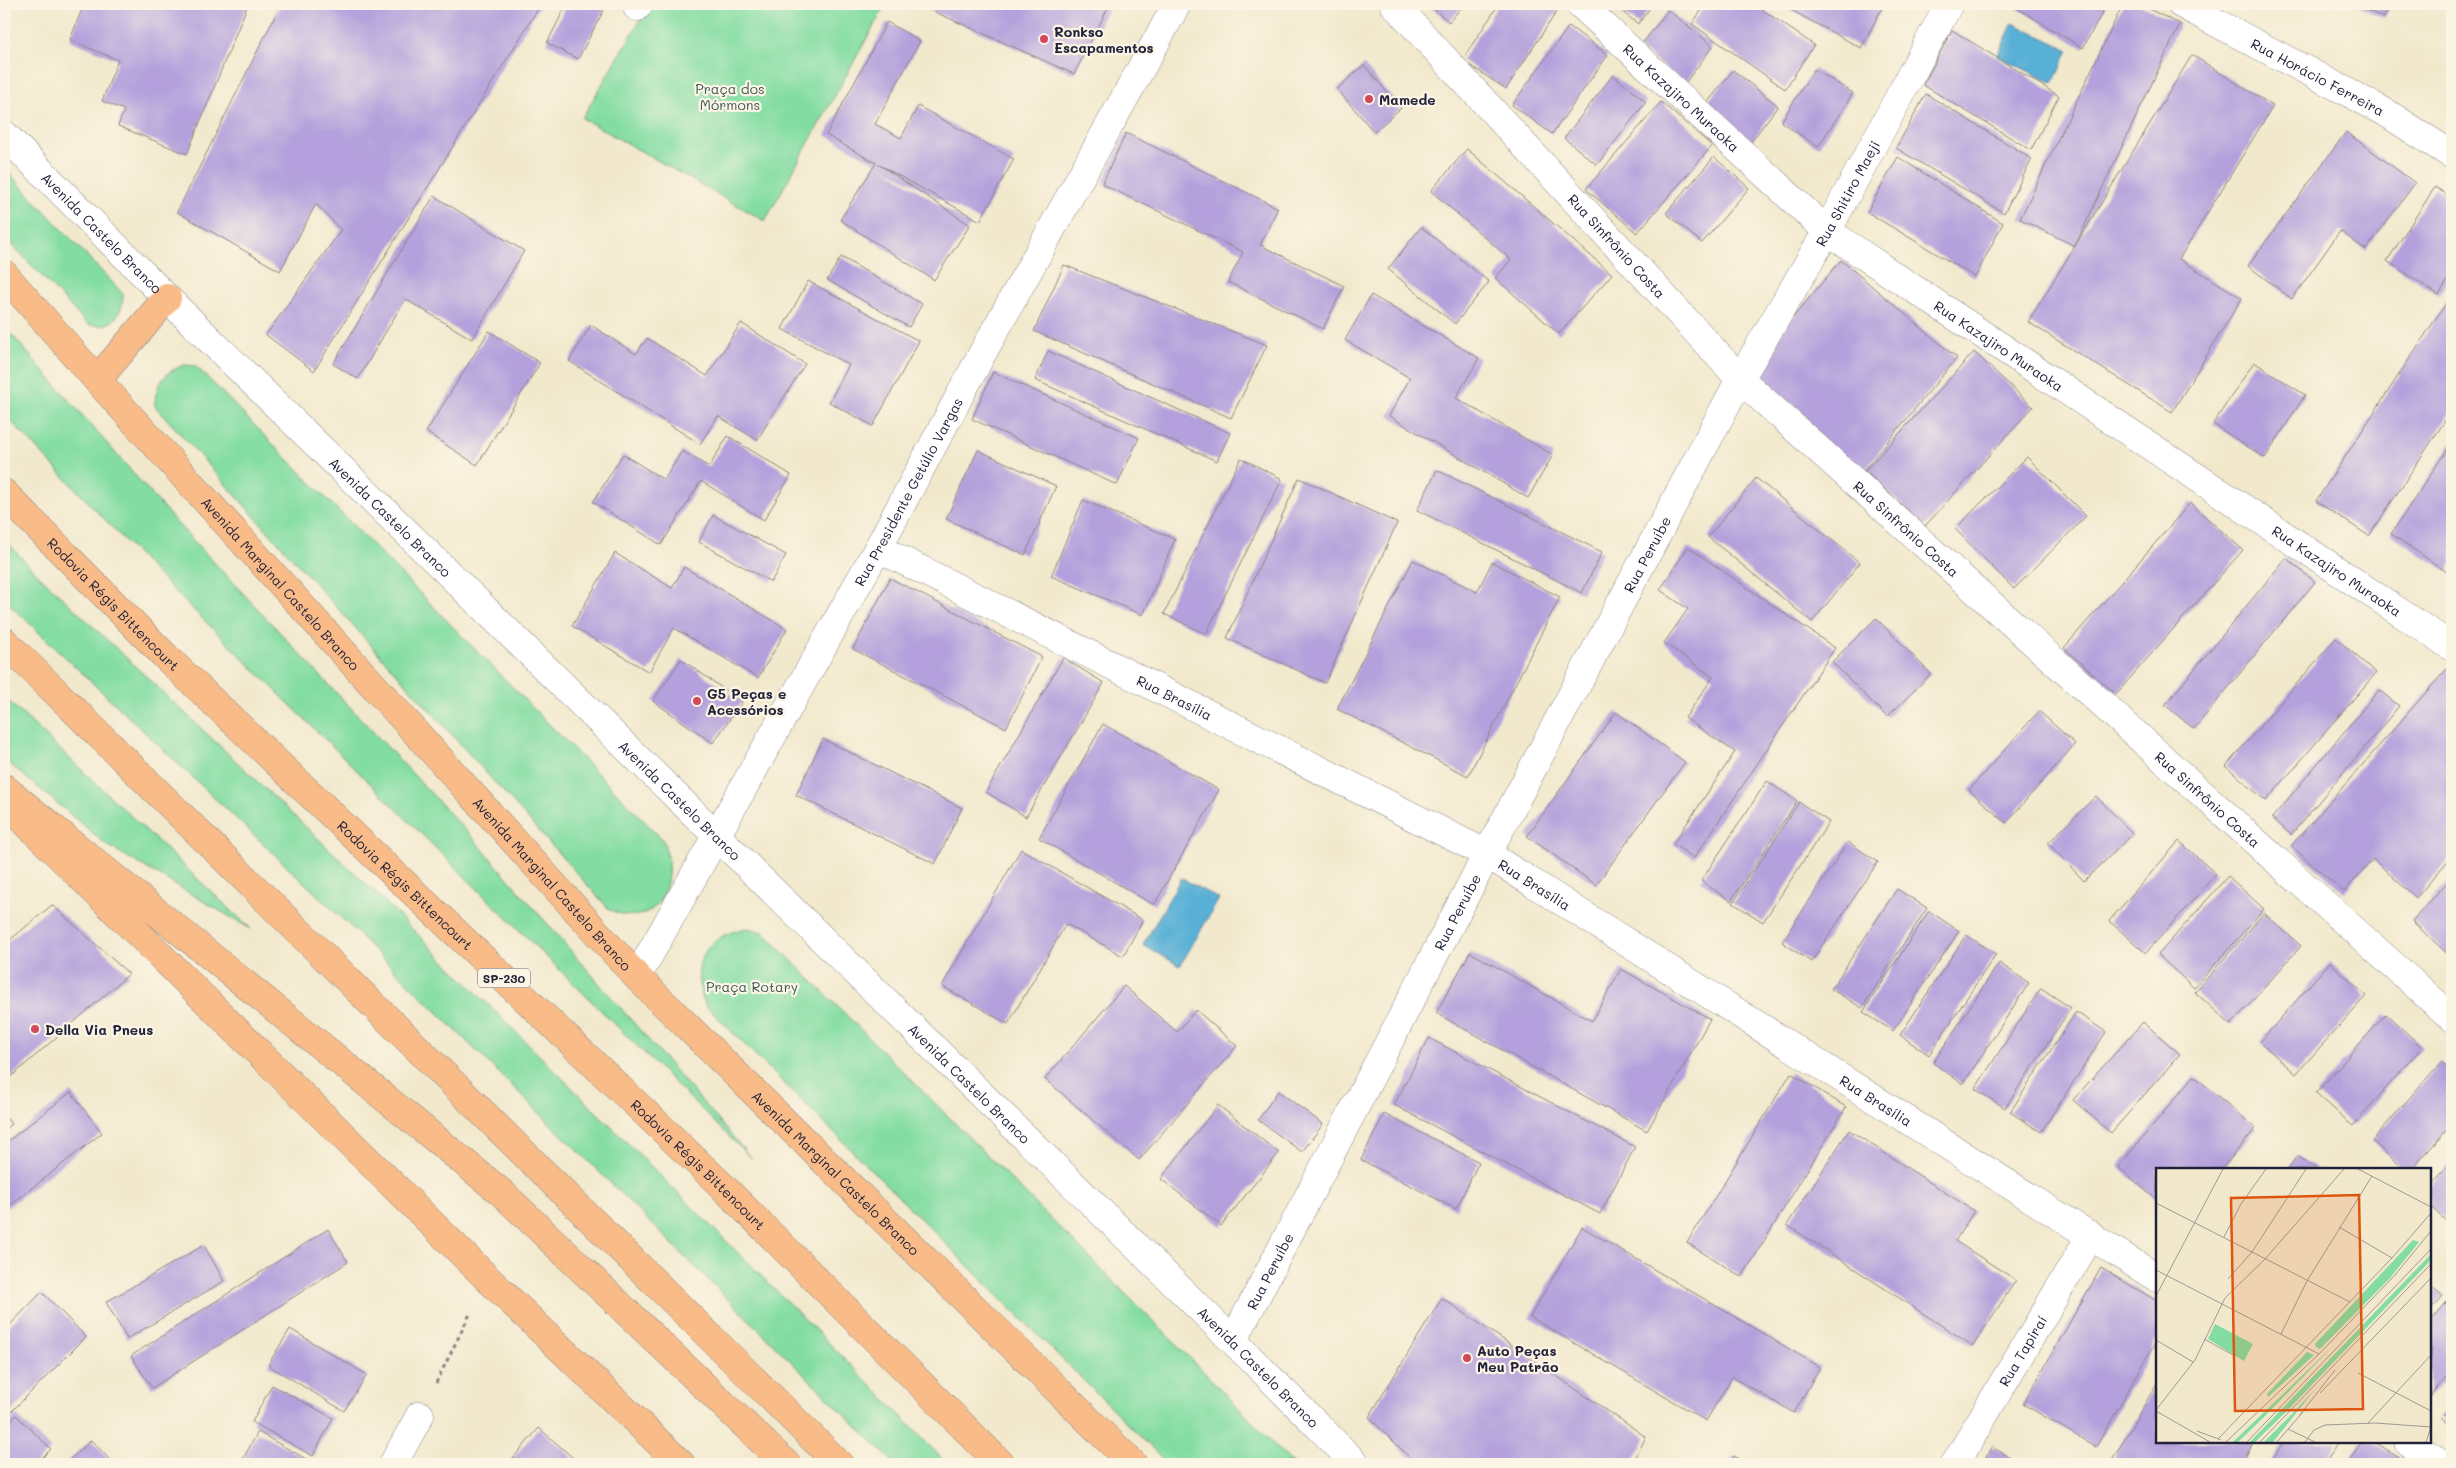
<svg xmlns="http://www.w3.org/2000/svg" width="2456" height="1468" font-family="Mali,sans-serif">
  <style>
    .green { fill: #83dda3; stroke: #52806f }
    .water { fill: #59b0d6; stroke: #3e6988 }
    .building { fill: #b3a0dc }
    .lines { fill: none; stroke-linecap: round; stroke-linejoin: round }
    .minor-casing { stroke: #8a8684; stroke-width: 29 }
    .major-casing { stroke: #8a8684; stroke-width: 29 }
    .highway-casing { stroke: #8a8684; stroke-width: 29 }
    .path { stroke: #8a8684; stroke-width: 3; stroke-dasharray: 4 4; stroke-linecap: butt }
    .minor { stroke: #fff; stroke-width: 28 }
    .major { stroke: #f9bc89; stroke-width: 28 }
    .highway { stroke: #f9bc89; stroke-width: 28 }
    .poi-dot { fill: #d1495b; stroke: #fcf5e5; stroke-width: 2 }
    .labels { text-anchor: middle; dominant-baseline: central; stroke-width: 4.5; stroke-linejoin: round; paint-order: stroke }
    .shield { fill: #fcf5e5; stroke: #63616e; stroke-width: 1 }
    .shield-label { font-size: 12px; font-weight: bold; fill: #22223b }
    .poi-label { font-size: 14px; font-weight: bold; fill: #22223b; stroke: #fcf5e5; text-anchor: start }
    .street-label { font-size: 14px; fill: #22223b; stroke: #fcf5e5 }
    .park-label { font-size: 14px; fill: #3f5a5a; stroke: #fcf5e5 }
    .inset-road { fill: none; stroke: #9f9993; stroke-width: 1 }
    .view { fill: #de560e; fill-opacity: 0.15; stroke: #de560e; stroke-width: 2.5 }
    .inset-edge { fill: none; stroke: #22223b; stroke-width: 2.5 }
  </style>
  <rect width="100%" height="100%" fill="#fcf5e5"/>
  <filter id="ink" filterUnits="userSpaceOnUse"><feTurbulence type="fractalNoise" baseFrequency=".02" numOctaves="2"/><feDisplacementMap in="SourceGraphic" scale="10" xChannelSelector="R" yChannelSelector="G"/><feConvolveMatrix kernelMatrix="1 2 1 2 8 2 1 2 1" color-interpolation-filters="sRGB"/></filter>
  <filter id="wash" filterUnits="userSpaceOnUse"><feTurbulence type="fractalNoise" baseFrequency=".0096" numOctaves="4" result="noise"/><feDisplacementMap in="SourceGraphic" scale="20" xChannelSelector="R" yChannelSelector="G"/><feGaussianBlur stdDeviation="1.12" result="paint"/><feColorMatrix in="noise" values="0 0 0 0 0 0 0 0 0 0 0 0 0 0 0 0 0 1.4 0 .05"/><feComposite in="paint" operator="in"/></filter>
  <g filter="url(#wash)">
    <rect width="100%" height="100%" fill="#f2e9cd"/>
    <g class="green">
      <path d="M650,4H886L765,221L582,118Z"/>
      <path d="M4,168L123,294C123,317 110,330 87,324L4,236Z"/>
      <path d="M4,326L175,521L471,836L752,1159L151,568L4,414Z"/>
      <path d="M184,365L196,366L663,840C678,879 661,933 610,910L155,406C155,385 164,372 184,365Z"/>
      <path d="M4,539L32,569L381,898L875,1389L947,1464H895L347,923L11,606L4,598Z"/>
      <path d="M4,697L251,929L107,845L4,759Z"/>
      <path d="M748,928L763,932L1198,1366L1293,1464H1168L706,1006C687,965 705,935 748,928Z"/>
    </g>
    <g class="water">
      <path d="M2013,23L2069,50L2053,83L1997,56Z"/>
      <path d="M1181,878L1219,899L1180,966L1143,945Z"/>
    </g>
    <g id="blocks">
      <g class="building">
        <path d="M84,4H248L187,154L118,126L124,110L102,101L118,60L70,40Z"/>
        <path d="M281,4H541L314,371L266,335L341,230L316,204L280,271L177,212Z"/>
        <path d="M567,4H607L578,59L547,43Z"/>
        <path d="M917,4H1110L1074,74Z"/>
        <path d="M1427,4H1464L1449,22Z"/>
        <path d="M1499,4L1561,5L1506,89L1462,60Z"/>
        <path d="M1612,4H1653L1638,24Z"/>
        <path d="M1706,4H1754L1814,45L1785,89L1692,24Z"/>
        <path d="M1780,4H1878L1883,6L1861,48Z"/>
        <path d="M2010,4H2107L2083,48Z"/>
        <path d="M2123,4H2138L2180,24L2075,246L2192,55L2273,106L2179,259L2242,298L2172,412L2028,322L2075,246L2020,219Z"/>
        <path d="M2353,4H2391L2384,18Z"/>
        <path d="M1668,10L1713,46L1685,83L1639,48Z"/>
        <path d="M887,22L920,41L875,124L901,138L918,106L1014,159L980,221L878,164L970,225L934,280L840,220L876,163L826,135Z"/>
        <path d="M1569,26L1608,55L1552,134L1512,105Z"/>
        <path d="M1952,30L2059,96L2031,150L1923,85Z"/>
        <path d="M1364,65L1401,108L1374,132L1337,89Z"/>
        <path d="M1814,69L1853,93L1818,147L1781,122Z"/>
        <path d="M1733,70L1778,106L1750,143L1704,107Z"/>
        <path d="M1613,75L1646,102L1597,165L1564,138Z"/>
        <path d="M1926,94L2032,159L2004,213L1896,148Z"/>
        <path d="M1661,102L1712,146L1637,233L1586,189Z"/>
        <path d="M2346,132L2415,183L2366,250L2340,231L2292,299L2248,266Z"/>
        <path d="M1126,133L1278,208L1260,245L1344,286L1323,329L1228,282L1243,252L1102,184Z"/>
        <path d="M1467,149L1612,274L1559,334L1495,278L1511,260L1431,191Z"/>
        <path d="M1714,157L1749,188L1702,243L1666,213Z"/>
        <path d="M1898,157L2003,223L1975,277L1867,212Z"/>
        <path d="M2435,187L2452,198V273L2439,295L2387,261Z"/>
        <path d="M434,196L524,251L472,339L405,299L358,379L333,364Z"/>
        <path d="M1421,227L1489,282L1455,324L1388,269Z"/>
        <path d="M841,257L922,304L909,327L827,280Z"/>
        <path d="M1841,260L1957,358L1860,475L1743,377Z"/>
        <path d="M1064,265L1267,345L1231,418L1034,331Z"/>
        <path d="M808,281L919,341L873,426L829,402L849,365L782,329Z"/>
        <path d="M2452,294V410L2369,536L2316,501Z"/>
        <path d="M1371,295L1479,358L1456,398L1553,455L1528,498L1389,416L1410,378L1345,340Z"/>
        <path d="M741,323L805,364L757,440L718,416L700,444L569,361L591,325L636,354L647,338L707,376Z"/>
        <path d="M489,331L540,363L477,465L426,432Z"/>
        <path d="M1048,351L1230,433L1217,461L1035,380Z"/>
        <path d="M1974,352L2033,407L1925,526L1865,471Z"/>
        <path d="M2254,362L2305,395L2265,458L2213,424Z"/>
        <path d="M993,372L1139,438L1117,485L972,419Z"/>
        <path d="M728,436L791,475L764,520L701,481L661,545L593,502L623,454L664,480L682,451L709,467Z"/>
        <path d="M2452,442V564L2447,572L2391,534Z"/>
        <path d="M978,450L1056,486L1025,555L946,519Z"/>
        <path d="M2027,457L2086,516L2014,589L1955,529Z"/>
        <path d="M1241,458L1282,479L1206,634L1164,614Z"/>
        <path d="M1437,470L1602,552L1582,593L1417,510Z"/>
        <path d="M1299,478L1397,523L1325,683L1227,638Z"/>
        <path d="M1756,478L1860,563L1812,622L1708,537Z"/>
        <path d="M1083,500L1175,539L1143,615L1051,576Z"/>
        <path d="M2190,503L2243,550L2116,694L2064,648Z"/>
        <path d="M713,515L786,555L771,582L699,542Z"/>
        <path d="M1688,547L1835,648L1694,858L1673,844L1735,752L1685,718L1713,677L1664,643L1688,609L1660,590Z"/>
        <path d="M615,553L672,588L684,567L787,629L758,678L674,628L649,672L572,626Z"/>
        <path d="M2286,558L2315,582L2194,729L2165,705Z"/>
        <path d="M1413,560L1477,592L1492,562L1560,597L1468,776L1337,709Z"/>
        <path d="M890,578L1042,657L1006,728L853,649Z"/>
        <path d="M1876,618L1931,674L1887,717L1832,662Z"/>
        <path d="M2336,638L2376,673L2266,801L2226,766Z"/>
        <path d="M1063,658L1104,683L1026,817L986,792Z"/>
        <path d="M681,659L742,702L713,743L653,701Z"/>
        <path d="M2451,664L2452,856L2416,898L2373,859L2344,892L2291,846Z"/>
        <path d="M2379,690L2399,706L2291,835L2272,818Z"/>
        <path d="M2039,711L2075,744L2006,823L1969,790Z"/>
        <path d="M1616,712L1685,762L1596,885L1527,836Z"/>
        <path d="M1103,724L1219,790L1154,905L1039,838Z"/>
        <path d="M823,739L962,808L935,864L796,795Z"/>
        <path d="M1767,781L1797,801L1731,901L1701,881Z"/>
        <path d="M2096,796L2133,834L2084,881L2048,843Z"/>
        <path d="M1799,802L1829,822L1763,922L1733,903Z"/>
        <path d="M2179,841L2216,874L2146,953L2109,921Z"/>
        <path d="M1848,842L1878,862L1811,962L1782,942Z"/>
        <path d="M1021,849L1143,920L1123,956L1066,924L1008,1024L942,986Z"/>
        <path d="M2228,876L2264,909L2194,988L2158,955Z"/>
        <path d="M2452,877V958L2412,921Z"/>
        <path d="M1897,889L1927,908L1862,1008L1831,989Z"/>
        <path d="M52,905L129,974L4,1083V945Z"/>
        <path d="M1929,911L1959,931L1893,1031L1863,1012Z"/>
        <path d="M2264,913L2301,946L2231,1025L2195,992Z"/>
        <path d="M1966,935L1996,954L1929,1055L1900,1035Z"/>
        <path d="M1470,952L1592,1021L1621,969L1710,1019L1647,1131L1436,1013Z"/>
        <path d="M2330,962L2366,996L2296,1074L2260,1042Z"/>
        <path d="M1999,963L2029,983L1963,1084L1933,1063Z"/>
        <path d="M1124,986L1177,1032L1196,1010L1237,1046L1139,1160L1045,1079Z"/>
        <path d="M2041,988L2071,1008L2005,1108L1975,1089Z"/>
        <path d="M2076,1012L2106,1032L2041,1132L2010,1112Z"/>
        <path d="M2386,1014L2422,1047L2353,1126L2316,1093Z"/>
        <path d="M2143,1022L2180,1054L2111,1133L2073,1100Z"/>
        <path d="M1429,1038L1635,1147L1600,1214L1394,1105Z"/>
        <path d="M2441,1062L2452,1072V1124L2412,1169H2404L2372,1141Z"/>
        <path d="M1791,1073L1846,1107L1742,1277L1687,1243Z"/>
        <path d="M2194,1076L2256,1128L2222,1169H2157V1200L2118,1167Z"/>
        <path d="M1278,1091L1323,1124L1302,1152L1258,1120Z"/>
        <path d="M71,1092L102,1133L4,1210V1144Z"/>
        <path d="M1218,1105L1279,1153L1221,1226L1161,1179Z"/>
        <path d="M1384,1114L1479,1162L1456,1209L1361,1160Z"/>
        <path d="M4,1115L11,1124L4,1130Z"/>
        <path d="M1849,1130L1974,1211L1955,1241L2016,1280L1973,1346L1787,1225Z"/>
        <path d="M2297,1156L2318,1169H2288Z"/>
        <path d="M2452,1161V1227L2430,1206V1187Z"/>
        <path d="M1582,1227L1820,1367L1794,1413L1732,1377L1706,1421L1530,1317Z"/>
        <path d="M328,1229L348,1262L152,1388L131,1356Z"/>
        <path d="M204,1245L224,1281L127,1339L106,1302Z"/>
        <path d="M2101,1268L2157,1301V1340L2096,1447L2023,1404Z"/>
        <path d="M2430,1285L2443,1296L2430,1311Z"/>
        <path d="M42,1292L86,1337L4,1419V1331Z"/>
        <path d="M2452,1296V1371L2430,1396V1322Z"/>
        <path d="M1442,1298L1646,1437L1632,1464H1416L1369,1417Z"/>
        <path d="M290,1329L367,1375L344,1411L268,1365Z"/>
        <path d="M2157,1383V1442H2254L2241,1464H2110Z"/>
        <path d="M272,1385L333,1418L313,1456L252,1422Z"/>
        <path d="M2452,1404V1427L2441,1417Z"/>
        <path d="M16,1415L51,1449L36,1464H4V1428Z"/>
        <path d="M539,1428L580,1464H508Z"/>
        <path d="M258,1432L315,1464H240Z"/>
        <path d="M91,1440L114,1464H65Z"/>
        <path d="M2284,1442H2338L2325,1464H2270Z"/>
        <path d="M2361,1442H2375L2403,1460L2400,1464H2347Z"/>
        <path d="M1992,1447L2022,1464H1982Z"/>
        <path d="M1734,1456L1747,1464H1728Z"/>
      </g>
    </g>
  </g>
  <g filter="url(#ink)">
    <use href="#blocks" fill-opacity="0" stroke="#8a8684" stroke-width="1"/>
    <g class="lines">
      <defs>
        <g id="minor">
          <path id="s1" d="M1394,4L1740,379L2452,1018"/>
          <path id="s2" d="M1580,4L1827,231L2452,647"/>
          <path id="s3" d="M2181,4L2385,112L2452,155"/>
          <path d="M637,7L639,4"/>
          <path id="s4" d="M4,134L167,298L1233,1341L1356,1464"/>
          <path id="s5" d="M878,548L1487,854L2157,1278"/>
          <path id="s6" d="M637,977L878,548L982,354L1177,4"/>
          <path id="s7" d="M1233,1341L1487,854L1740,379L1827,231L1949,4"/>
          <path d="M2408,1442L2442,1464"/>
          <path d="M393,1464L420,1415"/>
          <path id="s8" d="M1955,1464L2091,1235"/>
        </g>
        <g id="major">
          <path id="s9" d="M4,274L97,380L637,977L1133,1464"/>
          <path d="M97,380L167,298"/>
          <path d="M8,805L487,1278L681,1464"/>
        </g>
        <g id="highway">
          <path id="s10" d="M4,493L167,658L717,1181L1001,1464"/>
          <path d="M4,641L839,1464"/>
          <path d="M4,788L502,1193L786,1464"/>
        </g>
      </defs>
      <use href="#minor" class="minor-casing"/>
      <use href="#major" class="major-casing"/>
      <use href="#highway" class="highway-casing"/>
      <path class="path" d="M436,1383L471,1312"/>
      <use href="#minor" class="minor"/>
      <use href="#major" class="major"/>
      <use href="#highway" class="highway"/>
    </g>
  </g>
  <g class="poi-dot">
    <circle cx="1044" cy="39" r="5"/>
    <circle cx="1369" cy="99" r="5"/>
    <circle cx="697" cy="701" r="5"/>
    <circle cx="35" cy="1029" r="5"/>
    <circle cx="1467" cy="1358" r="5"/>
  </g>
  <g class="labels">
    <rect class="shield" x="478" y="968.5" width="52" height="19" rx="4"/>
    <g class="shield-label">
      <text x="504" y="978">SP-230</text>
    </g>
    <g class="poi-label">
      <text x="1054" y="31">Ronkso<tspan x="1054" dy="16">Escapamentos</tspan></text>
      <text x="1379" y="99">Mamede</text>
      <text x="707" y="693">G5 Peças e<tspan x="707" dy="16">Acessórios</tspan></text>
      <text x="45" y="1029">Della Via Pneus</text>
      <text x="1477" y="1350">Auto Peças<tspan x="1477" dy="16">Meu Patrão</tspan></text>
    </g>
    <g class="street-label">
      <text stroke="none"><textPath href="#s3" startOffset="155">Rua Horácio Ferreira</textPath></text>
      <text stroke="none"><textPath href="#s2" startOffset="138">Rua Kazajiro Muraoka</textPath></text>
      <text stroke="none"><textPath href="#s7" startOffset="1302">Rua Shitiro Maeji</textPath></text>
      <text stroke="none"><textPath href="#s4" startOffset="139">Avenida Castelo Branco</textPath></text>
      <text stroke="none"><textPath href="#s1" startOffset="329">Rua Sinfrônio Costa</textPath></text>
      <text stroke="none"><textPath href="#s2" startOffset="542">Rua Kazajiro Muraoka</textPath></text>
      <text stroke="none"><textPath href="#s6" startOffset="556">Rua Presidente Getúlio Vargas</textPath></text>
      <text stroke="none"><textPath href="#s4" startOffset="544">Avenida Castelo Branco</textPath></text>
      <text stroke="none"><textPath href="#s1" startOffset="734">Rua Sinfrônio Costa</textPath></text>
      <text stroke="none"><textPath href="#s7" startOffset="889">Rua Peruíbe</textPath></text>
      <text stroke="none"><textPath href="#s2" startOffset="948">Rua Kazajiro Muraoka</textPath></text>
      <text stroke="none"><textPath href="#s9" startOffset="415">Avenida Marginal Castelo Branco</textPath></text>
      <text stroke="none"><textPath href="#s10" startOffset="156">Rodovia Régis Bittencourt</textPath></text>
      <text stroke="none"><textPath href="#s5" startOffset="332">Rua Brasília</textPath></text>
      <text stroke="none"><textPath href="#s1" startOffset="1139">Rua Sinfrônio Costa</textPath></text>
      <text stroke="none"><textPath href="#s4" startOffset="949">Avenida Castelo Branco</textPath></text>
      <text stroke="none"><textPath href="#s9" startOffset="820">Avenida Marginal Castelo Branco</textPath></text>
      <text stroke="none"><textPath href="#s5" startOffset="738">Rua Brasília</textPath></text>
      <text stroke="none"><textPath href="#s10" startOffset="561">Rodovia Régis Bittencourt</textPath></text>
      <text stroke="none"><textPath href="#s7" startOffset="484">Rua Peruíbe</textPath></text>
      <text stroke="none"><textPath href="#s4" startOffset="1354">Avenida Castelo Branco</textPath></text>
      <text stroke="none"><textPath href="#s5" startOffset="1142">Rua Brasília</textPath></text>
      <text stroke="none"><textPath href="#s10" startOffset="966">Rodovia Régis Bittencourt</textPath></text>
      <text stroke="none"><textPath href="#s9" startOffset="1225">Avenida Marginal Castelo Branco</textPath></text>
      <text stroke="none"><textPath href="#s7" startOffset="79">Rua Peruíbe</textPath></text>
      <text stroke="none"><textPath href="#s8" startOffset="132">Rua Tapiraí</textPath></text>
      <text stroke="none"><textPath href="#s4" startOffset="1759">Avenida Castelo Branco</textPath></text>
    </g>
    <g class="park-label">
      <text x="730" y="88">Praça dos<tspan x="730" dy="16">Mórmons</tspan></text>
      <text x="752" y="986">Praça Rotary</text>
    </g>
  </g>
  <g transform="translate(2156 1168)">
    <rect width="275" height="275" fill="#f2e9cd"/>
    <path d="M257,72L263,74L234,110L164,181L160,179L159,176ZM275,86L274,93L132,242L99,274H94ZM59,156L97,176L88,193L52,171ZM179,176L108,249L82,274H77ZM151,184L158,187L112,229L111,226ZM160,220L117,274H108L136,246Z" fill="#83dda3"/>
    <path class="inset-road" d="M202,1L275,39M0,35L194,134M183,59L236,90M68,69L85,36L110,1M0,102L163,186M72,111L96,84L150,1M0,128L67,1M125,166L151,113L216,8M48,171L79,188M0,172L37,194M202,205L275,243M164,225L275,110M0,242L39,192L69,130L109,91L188,1M0,243L54,274M143,248L179,202M212,255L275,187M132,261L159,274M41,263L65,272M62,271L236,90L275,45M70,274L163,186L239,107L275,63M91,274L275,81M104,274L275,96M121,274L147,244M149,274L158,262L169,257L219,255L275,259M270,274L275,259"/>
    <path class="view" d="M203,27L207,241L79,243L75,30Z"/>
    <rect width="275" height="275" class="inset-edge"/>
  </g>
  <rect width="2456" height="1468" fill="none" stroke="#fcf5e5" stroke-width="20"/>
</svg>
